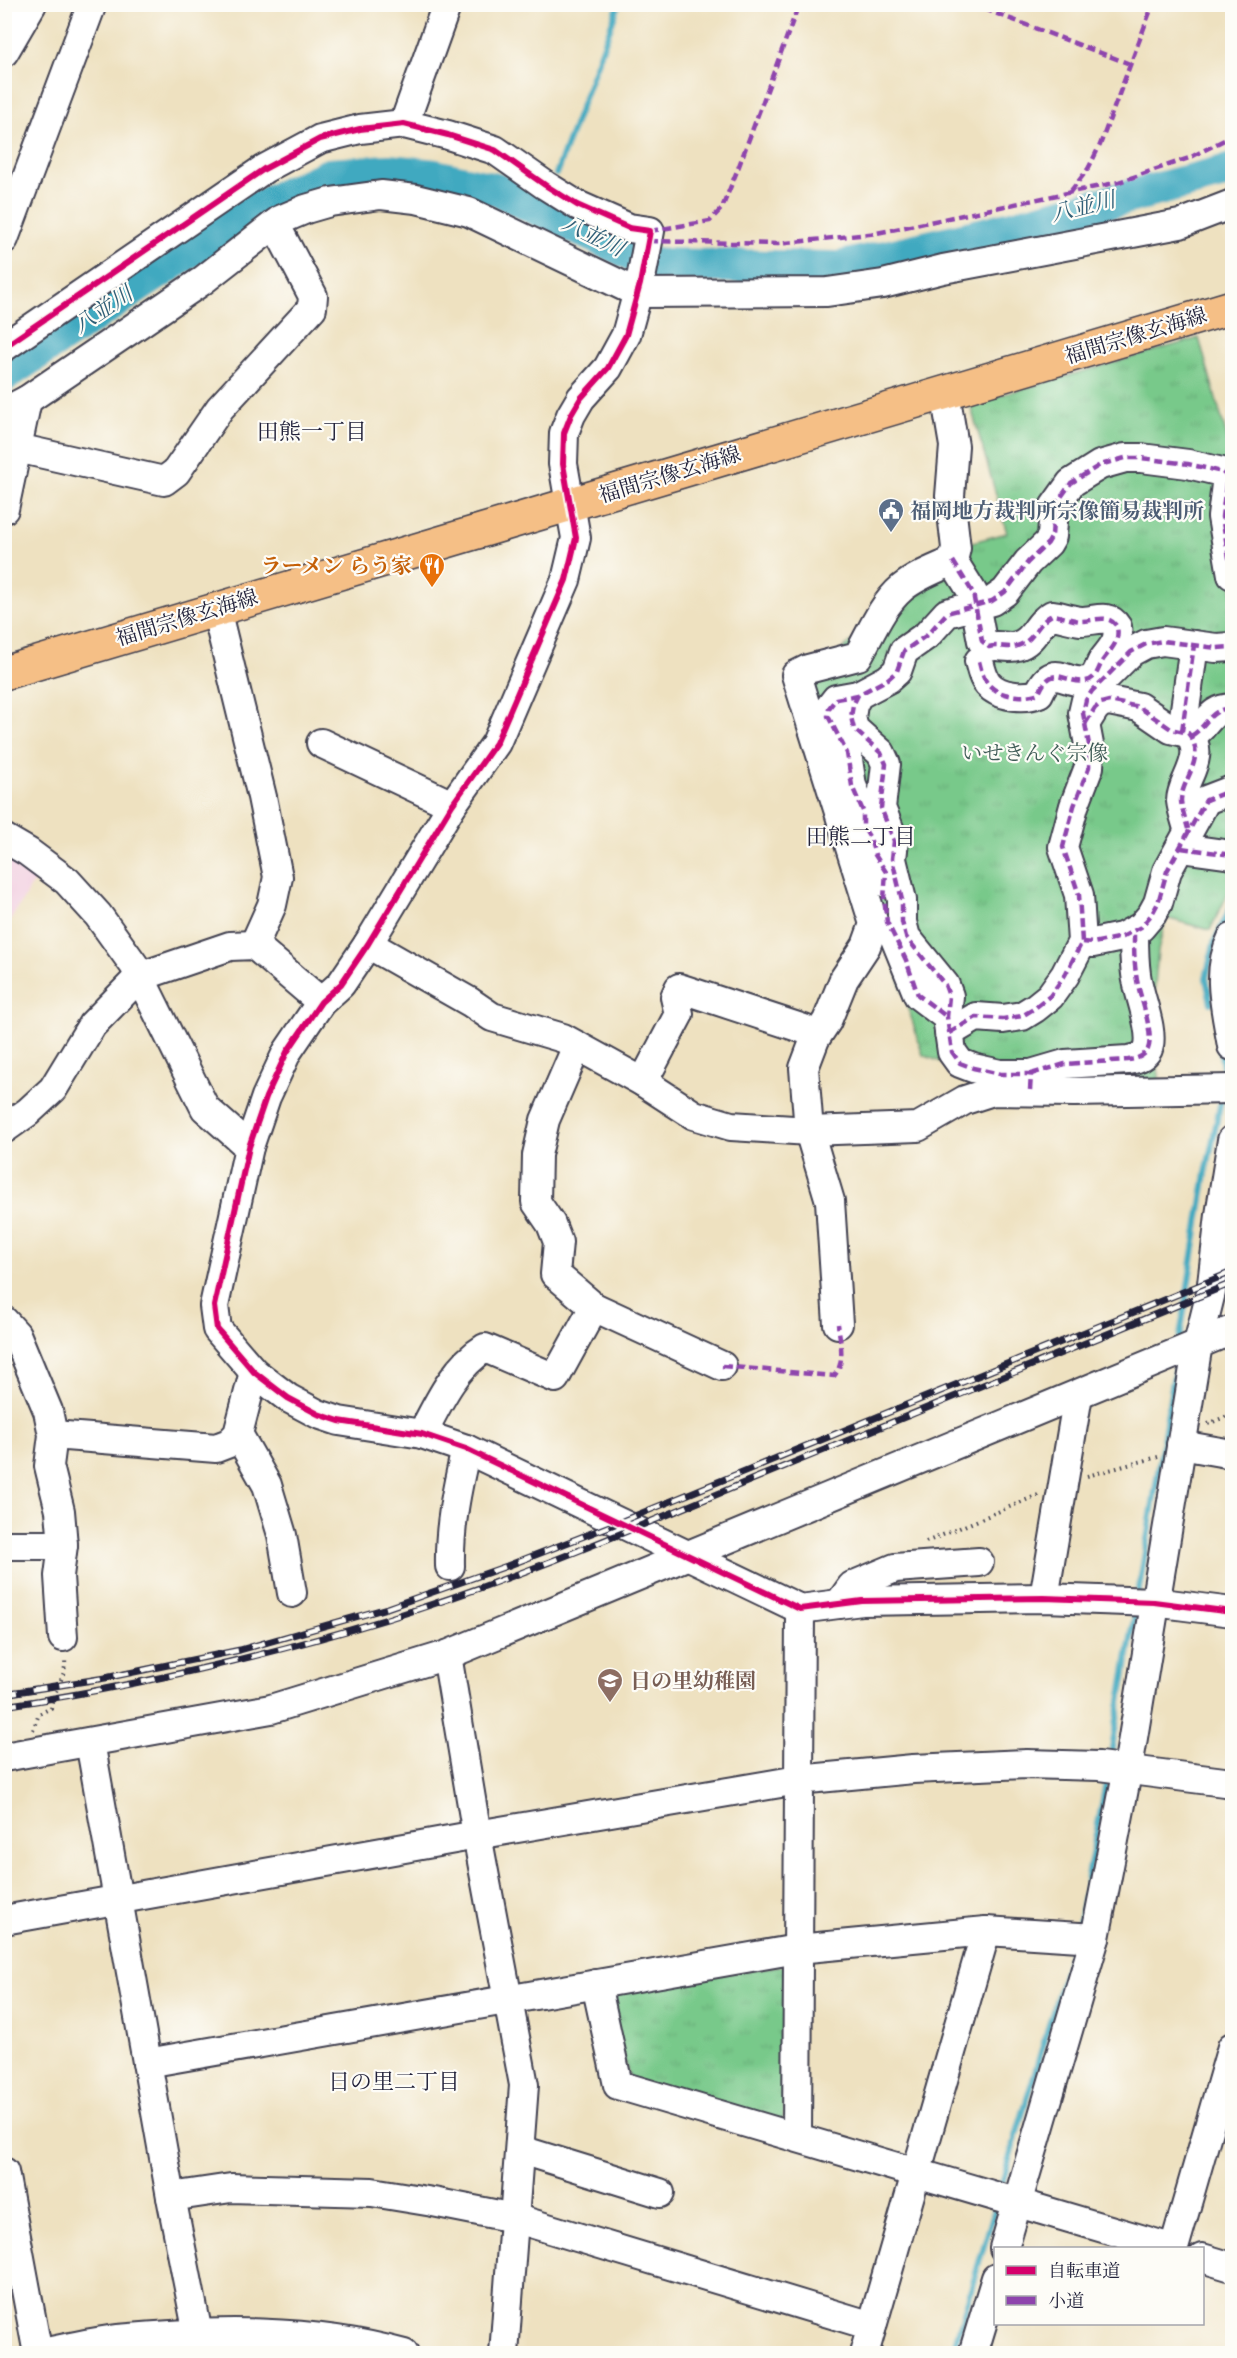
<svg xmlns="http://www.w3.org/2000/svg" width="1237" height="2358" font-family="Cardo,'Noto Serif JP',serif">
  <style>
    .built { fill: #f2cfe1 }
    .park { fill: url(#park-tufts); stroke: #4d7662; stroke-width: 1.5 }
    .lines { fill: none; stroke-linecap: round; stroke-linejoin: round }
    .stream { stroke: #40a9c0; stroke-width: 6 }
    .river { stroke: #40a9c0; stroke-width: 34 }
    .minor-casing { stroke: #413f4f; stroke-width: 32 }
    .major-casing { stroke: #413f4f; stroke-width: 36 }
    .path { stroke: #413f4f; stroke-width: 4; stroke-dasharray: 1.5 4.5; stroke-linecap: butt }
    .minor { stroke: #fff; stroke-width: 28 }
    .major { stroke: #f5bf86; stroke-width: 33 }
    .rail-casing { stroke: #22223b; stroke-width: 7 }
    .rail { stroke: #fdfcf7; stroke-width: 4.5; stroke-dasharray: 14; stroke-linecap: butt }
    .quiet { stroke: #8e44ad; stroke-width: 4.5; stroke-dasharray: 9 4.5; stroke-linecap: butt }
    .cycleway-casing { stroke: #fdfcf7; stroke-width: 10 }
    .cycleway { stroke: #d6006c; stroke-width: 6 }
    .labels { text-anchor: middle; dominant-baseline: central; stroke-width: 4.5; stroke-linejoin: round; paint-order: stroke }
    .street-label { font-size: 21px; fill: #22223b; stroke: #fdfcf7 }
    .service-label { font-size: 21px; font-weight: bold; fill: #4e5e75; stroke: #fdfcf7; text-anchor: start }
    .food-label { font-size: 21px; font-weight: bold; fill: #c56008; stroke: #fdfcf7; text-anchor: end }
    .park-label { font-size: 21px; fill: #405c57; stroke: #fdfcf7 }
    .education-label { font-size: 21px; font-weight: bold; fill: #785e54; stroke: #fdfcf7; text-anchor: start }
    .water-label { font-size: 22px; font-style: italic; fill: #305f77; stroke: #fdfcf7 }
    .neighbourhood-label { font-size: 22px; fill: #22223b; stroke: #fdfcf7 }
  </style>
  <defs>
    <pattern id="park-tufts" width="24" height="20" patternUnits="userSpaceOnUse" patternTransform="scale(1.5)"><rect width="24" height="20" fill="#78c98a"/><path d="M3 7l-1-3M5 7V3M7 7l1-3M15 17l-1-3M17 17v-4M19 17l1-3" fill="none" stroke="#68ac78"/></pattern>
  </defs>
  <rect width="100%" height="100%" fill="#fdfcf7"/>
  <filter id="ink" filterUnits="userSpaceOnUse"><feTurbulence type="fractalNoise" baseFrequency=".0167" numOctaves="2"/><feDisplacementMap in="SourceGraphic" scale="12" xChannelSelector="R" yChannelSelector="G"/><feConvolveMatrix kernelMatrix="1 2 1 2 8 2 1 2 1" color-interpolation-filters="sRGB"/></filter>
  <filter id="wash" filterUnits="userSpaceOnUse"><feTurbulence type="fractalNoise" baseFrequency=".008" numOctaves="4" result="noise"/><feDisplacementMap in="SourceGraphic" scale="24" xChannelSelector="R" yChannelSelector="G"/><feGaussianBlur stdDeviation="1.35" result="paint"/><feColorMatrix in="noise" values="0 0 0 0 0 0 0 0 0 0 0 0 0 0 0 0 0 1.4 0 .05"/><feComposite in="paint" operator="in"/></filter>
  <g filter="url(#wash)">
    <rect width="100%" height="100%" fill="#eee1c0"/>
    <path class="built" d="M5,846L41,870L5,929Z"/>
    <g class="park">
      <path d="M1199,338L1232,455V885L1210,930L1166,918L1158,951L1152,1018L1160,1084L994,1083L923,1055L804,680L818,671L961,545L1007,533L970,404Z"/>
      <path d="M790,1965L783,2125L630,2080L606,1997L614,1988Z"/>
    </g>
    <g class="lines">
      <g class="stream">
        <path d="M556,174L619,4"/>
        <path d="M1211,1003L1206,978L1215,940L1232,905"/>
        <path d="M1220,1049L1225,1077L1224,1083"/>
        <path d="M1179,1343L1206,1173L1222,1096"/>
        <path d="M1138,1595L1176,1362"/>
        <path d="M1110,1760L1136,1608"/>
        <path d="M1078,1928L1108,1773"/>
        <path d="M1000,2190L1073,1944"/>
        <path d="M952,2354L996,2205"/>
      </g>
      <path class="river" d="M4,375L258,207L329,175L389,171L435,176L497,190L654,265L838,268L993,232L1232,170"/>
    </g>
  </g>
  <g filter="url(#ink)">
    <g class="lines">
      <defs>
        <g id="minor">
          <path d="M4,7L6,4"/>
          <path d="M4,52L32,4"/>
          <path d="M404,124L447,4"/>
          <path d="M4,239L92,4"/>
          <path d="M4,347L264,169L320,139L360,129L404,124L448,135L495,150L545,185L577,205L629,228L650,231L640,284L626,335L608,368L581,398L571,415L564,433L563,464L576,538L566,580L496,743L452,805L368,944L341,984L321,1002L287,1052L266,1097L249,1147L214,1306L217,1329L254,1372L288,1398L318,1414L339,1421L422,1434L466,1449L800,1609L862,1601L1044,1598L1154,1602L1232,1612"/>
          <path d="M4,412L27,400L202,281L280,220L306,209L330,202L381,195L416,199L469,212L638,293L827,292L883,284L943,269L1180,224L1232,204"/>
          <path d="M17,448L164,481L176,472L220,408L312,308L313,296L275,224"/>
          <path d="M4,509L27,400"/>
          <path d="M953,561L973,593L982,641L989,647C998,644 1008,649 1017,646C1035,641 1036,623 1052,615C1061,616 1071,620 1081,621C1095,621 1109,613 1117,627C1120,642 1111,649 1103,660C1098,668 1097,679 1086,681C1065,685 1053,661 1039,693C1025,699 999,697 988,684C983,678 981,669 979,661"/>
          <path d="M216,609L262,797L278,877L272,905L254,945"/>
          <path d="M858,695L836,699L829,708L828,716L847,753L852,786L863,811V827L870,838L880,864L884,868L886,883"/>
          <path d="M1085,724L1095,708L1101,703L1109,701L1139,707L1171,729L1188,733C1208,757 1181,780 1181,801C1182,810 1186,821 1188,829"/>
          <path d="M1182,731L1194,645"/>
          <path d="M1191,736C1209,725 1208,709 1232,708"/>
          <path d="M321,743L452,805"/>
          <path d="M4,838L28,852L67,881L98,915L134,965L205,1108L249,1147"/>
          <path d="M1181,848L1232,855"/>
          <path d="M894,936L918,995L947,1017"/>
          <path d="M1232,938C1215,973 1226,1009 1232,1046"/>
          <path d="M1082,942L1093,943L1122,937L1141,927L1152,914L1158,903L1167,871L1206,800L1232,790"/>
          <path d="M368,944L470,1002L492,1017L563,1038L643,1082L694,1115L731,1126L809,1131L918,1127L965,1100L993,1091L1075,1092L1232,1089"/>
          <path d="M949,1033L976,1017L1003,1019L1022,1016L1035,1008L1050,996L1065,975L1082,942L1079,895L1063,847L1074,806L1089,767L1090,750L1083,713L1086,700L1092,691L1131,652L1146,644L1163,641L1216,648L1232,647"/>
          <path d="M577,1046L545,1120L537,1155L536,1202L551,1224L558,1242L555,1274L594,1307L722,1366"/>
          <path d="M1031,1074L1065,1064L1128,1060C1136,1059 1144,1057 1148,1049C1155,1031 1138,994 1136,974C1134,960 1134,946 1134,932"/>
          <path d="M643,1082L679,1014L675,997L679,988L804,1029"/>
          <path d="M1030,1090L1031,1074H1000L973,1068L960,1063L952,1052L947,1017L949,996L945,985L906,937L902,922V900L892,859L894,841L881,808L886,764L881,753L854,729L851,717L853,705L858,695L888,679L897,671L904,651L927,635L947,613L992,601L1005,592L1028,562L1048,543L1052,536L1054,507L1071,483L1087,473L1100,465L1125,458H1141L1188,464L1222,472L1227,476L1222,517L1232,575"/>
          <path d="M4,1129L28,1112L53,1089L92,1025L139,977L230,946L254,945L321,1002"/>
          <path d="M4,1321L16,1334L48,1411L53,1435L49,1466L60,1511L63,1545L59,1576L63,1637"/>
          <path d="M838,1324L830,1201L809,1131L804,1068L815,1039L827,1021L844,979L866,946L874,924L796,675L808,669L858,656C871,633 882,605 902,588C916,576 936,569 953,561L956,548L950,496L954,446L945,393"/>
          <path d="M238,1434L267,1485L282,1535L292,1593"/>
          <path d="M422,1434C438,1403 455,1366 485,1348L555,1378L594,1307"/>
          <path d="M53,1435L216,1448L229,1443L238,1434L254,1372"/>
          <path d="M1181,1445L1232,1454"/>
          <path d="M4,1545H63"/>
          <path d="M450,1566C449,1526 457,1488 466,1449"/>
          <path d="M1044,1598L1078,1395"/>
          <path d="M839,1604L852,1586L895,1568L979,1562"/>
          <path d="M447,1655L477,1835L524,2085L504,2354"/>
          <path d="M90,1742L171,2197L198,2334"/>
          <path d="M4,1757L271,1709L447,1655L1232,1330"/>
          <path d="M4,1920L477,1835L798,1780L913,1769L1027,1764L1099,1766L1232,1783"/>
          <path d="M596,1984L618,2085L1171,2248"/>
          <path d="M147,2063L797,1949L986,1931L1095,1938"/>
          <path d="M797,2137L800,1609"/>
          <path d="M521,2150L660,2193"/>
          <path d="M4,2172L38,2354"/>
          <path d="M171,2197L231,2188L372,2192L433,2202L514,2218L872,2326"/>
          <path d="M1004,2248L1095,1938L1128,1768L1198,1344L1211,1292L1220,1215L1232,1140"/>
          <path d="M1174,2248L1232,2047"/>
          <path d="M1202,2258L1232,2267"/>
          <path d="M37,2354C63,2349 91,2342 118,2339C212,2330 312,2328 404,2354"/>
          <path d="M864,2354L986,1931"/>
          <path d="M973,2354L996,2278"/>
        </g>
        <path id="major" d="M4,673L1232,307"/>
      </defs>
      <use href="#minor" class="minor-casing"/>
      <use href="#major" class="major-casing"/>
      <g class="path">
        <path d="M1208,1424L1232,1414"/>
        <path d="M1087,1476L1158,1457"/>
        <path d="M926,1542L1038,1495"/>
        <path d="M33,1730L39,1714L51,1708C53,1691 67,1676 65,1659"/>
      </g>
      <use href="#minor" class="minor"/>
      <use href="#major" class="major"/>
      <defs>
        <g id="rail">
          <path d="M4,1694L105,1678L240,1650L387,1608L507,1566L620,1522L1232,1272"/>
          <path d="M4,1706C134,1687 262,1657 387,1619C520,1578 649,1522 778,1469C930,1407 1081,1345 1232,1283"/>
        </g>
      </defs>
      <use href="#rail" class="rail-casing"/>
      <use href="#rail" class="rail"/>
      <g class="quiet">
        <path d="M971,4L1130,64"/>
        <path d="M1070,192L1088,169L1100,145L1153,4"/>
        <path d="M650,231L710,221L722,208L739,166L799,4"/>
        <path d="M649,241L778,244L877,233L1119,182L1189,158L1232,136"/>
        <path d="M953,561L973,593L982,641L989,647C998,644 1008,649 1017,646C1035,641 1036,623 1052,615C1061,616 1071,620 1081,621C1095,621 1109,613 1117,627C1120,642 1111,649 1103,660C1098,668 1097,679 1086,681C1065,685 1053,661 1039,693C1025,699 999,697 988,684C983,678 981,669 979,661"/>
        <path d="M858,695L836,699L829,708L828,716L847,753L852,786L863,811V827L870,838L875,855L886,872L884,899L887,922L906,960L918,995L947,1017"/>
        <path d="M1085,724L1095,708L1101,703L1109,701L1139,707L1171,729L1188,733C1208,757 1181,780 1181,801C1182,810 1186,821 1188,829"/>
        <path d="M1182,731L1194,645"/>
        <path d="M1191,736C1209,725 1208,709 1232,708"/>
        <path d="M1181,848L1232,855"/>
        <path d="M1082,942L1093,943L1122,937L1141,927L1152,914L1158,903L1167,871L1206,800L1232,790"/>
        <path d="M949,1033L976,1017L1003,1019L1022,1016L1035,1008L1050,996L1065,975L1082,942L1079,895L1063,847L1074,806L1089,767L1090,750L1083,713L1086,700L1092,691L1131,652L1146,644L1163,641L1216,648L1232,647"/>
        <path d="M1031,1074L1065,1064L1128,1060C1136,1059 1144,1057 1148,1049C1155,1031 1138,994 1136,974C1134,960 1134,946 1134,932"/>
        <path d="M1030,1090L1031,1074H1000L973,1068L960,1063L952,1052L947,1017L949,996L945,985L906,937L902,922V900L892,859L894,841L881,808L886,764L881,753L854,729L851,717L853,705L858,695L888,679L897,671L904,651L927,635L947,613L992,601L1005,592L1028,562L1048,543L1052,536L1054,507L1071,483L1087,473L1100,465L1125,458H1141L1188,464L1222,472L1227,476L1222,517L1232,575"/>
        <path d="M722,1366L834,1376C846,1362 840,1341 838,1324"/>
      </g>
      <defs>
        <path id="cycleway" d="M4,347L264,169L320,139L360,129L404,124L448,135L495,150L545,185L577,205L629,228L650,231L640,284L626,335L608,368L581,398L571,415L564,433L563,464L576,538L566,580L496,743L452,805L368,944L341,984L321,1002L287,1052L266,1097L249,1147L214,1306L217,1329L254,1372L288,1398L318,1414L339,1421L422,1434L466,1449L800,1609L862,1601L1044,1598L1154,1602L1232,1612"/>
      </defs>
      <use href="#cycleway" class="cycleway-casing"/>
      <use href="#cycleway" class="cycleway"/>
    </g>
  </g>
  <defs>
    <symbol id="civic-pin" viewBox="-11 -11 22 30"><path d="M0 17L-7.5 6A9.5 9.5 0 1 1 7.5 6Z" fill="#5c6f8a" stroke="#fdfcf7"/><path d="M-.6-6.5H3V-4.5H.6V-3L4-1V1h2V6H-6V1h2V-1L-.6-3ZM-1.2 2.5V6h2.4V2.5Z" fill="#fff"/></symbol>
    <symbol id="restaurant-pin" viewBox="-11 -11 22 30"><path d="M0 17L-7.5 6A9.5 9.5 0 1 1 7.5 6Z" fill="#e8710a" stroke="#fdfcf7"/><path d="M-5-6h1v4h1v-4h1v4h1v-4h1v5L-1.5 .5V6h-2V.5L-5-1ZM5-6V6H3V1.5H1.5Q1.5-4 5-6Z" fill="#fff"/></symbol>
    <symbol id="school-pin" viewBox="-11 -11 22 30"><path d="M0 17L-7.5 6A9.5 9.5 0 1 1 7.5 6Z" fill="#8d6e63" stroke="#fdfcf7"/><path d="M0-5L7-2L0 1L-7-2ZM-4 1L0 2.5L4 1V4Q0 6-4 4Z" fill="#fff"/></symbol>
  </defs>
  <g fill-rule="evenodd">
    <use href="#civic-pin" x="876" y="496" width="30" height="40"/>
    <use href="#restaurant-pin" x="417" y="551" width="30" height="40"/>
    <use href="#school-pin" x="595" y="1666" width="30" height="40"/>
  </g>
  <g class="labels">
    <g class="street-label">
      <text transform="translate(1136 336) rotate(-17)">福間宗像玄海線</text>
      <text transform="translate(670 475) rotate(-17)">福間宗像玄海線</text>
      <text transform="translate(187 618) rotate(-17)">福間宗像玄海線</text>
    </g>
    <g class="service-label">
      <text x="910" y="511">福岡地方裁判所宗像簡易裁判所</text>
    </g>
    <g class="food-label">
      <text x="412" y="566">ラーメン らう家</text>
    </g>
    <g class="park-label">
      <text x="1035" y="753">いせきんぐ宗像</text>
    </g>
    <g class="education-label">
      <text x="630" y="1681">日の里幼稚園</text>
    </g>
    <g class="water-label">
      <text transform="translate(1083 207) rotate(-14)">八並川</text>
      <text transform="translate(593 236) rotate(26)">八並川</text>
      <text transform="translate(103 310) rotate(-34)">八並川</text>
    </g>
    <g class="neighbourhood-label">
      <text x="312" y="432">田熊一丁目</text>
      <text x="861" y="837">田熊二丁目</text>
      <text x="394" y="2082">日の里二丁目</text>
    </g>
  </g>
  <rect width="1237" height="2358" fill="none" stroke="#fdfcf7" stroke-width="24"/>
  <rect x="994" y="2247" width="210" height="78" fill="#fdfcf7" stroke="#a5a5ac" stroke-width="1.5"/>
  <rect x="1006" y="2266" width="30" height="9" fill="#d6006c" stroke="#a5a5ac" stroke-width="1.5"/>
  <text x="1048" y="2277" font-size="18" fill="#22223b">自転車道</text>
  <rect x="1006" y="2296" width="30" height="9" fill="#8e44ad" stroke="#a5a5ac" stroke-width="1.5"/>
  <text x="1048" y="2307" font-size="18" fill="#22223b">小道</text>
</svg>
